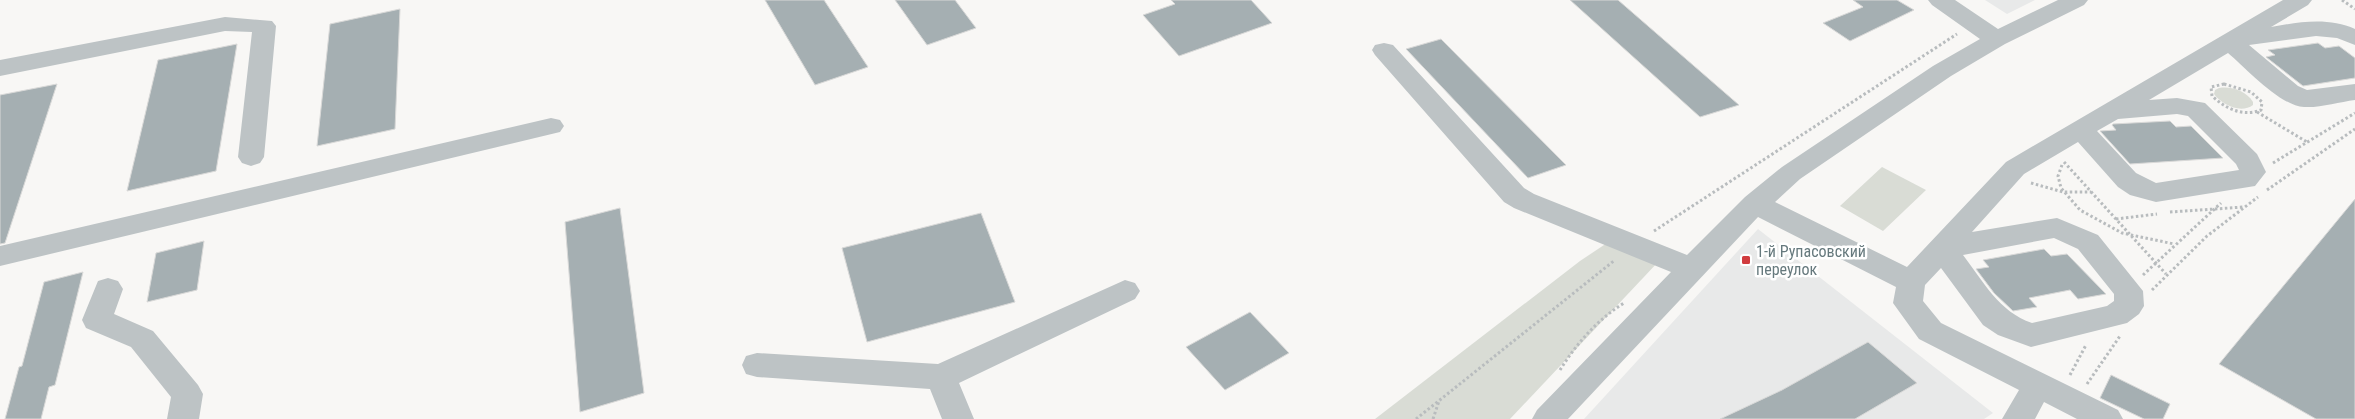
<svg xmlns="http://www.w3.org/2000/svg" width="2355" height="419" font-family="'Roboto Condensed',sans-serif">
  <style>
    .built { fill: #e8e9e9 }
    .green { fill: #d9dcd5 }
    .building { fill: #a5afb2; stroke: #d9d9d8 }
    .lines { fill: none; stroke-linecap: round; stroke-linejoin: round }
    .path { stroke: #b8bcbe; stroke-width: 3; stroke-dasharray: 2.5 2.5; stroke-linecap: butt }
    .minor { fill: #bdc3c5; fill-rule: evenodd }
    .poi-dot { fill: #d13c3f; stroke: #fff; stroke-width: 2 }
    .labels { text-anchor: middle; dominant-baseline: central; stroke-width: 5; stroke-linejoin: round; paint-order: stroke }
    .poi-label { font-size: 16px; fill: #66797d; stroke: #fff; text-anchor: start }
  </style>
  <rect width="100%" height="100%" fill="#f8f7f5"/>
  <g class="built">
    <path d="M1985,0H2035L2007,14Z"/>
    <path d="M1758,229L1993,413L1984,419H1584Z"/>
  </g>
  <g class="green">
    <path d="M2219,88C2232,86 2246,91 2253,102V105C2241,114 2222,105 2214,94L2215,90Z"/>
    <path d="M1882,167L1926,190L1883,231L1840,206Z"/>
    <path d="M1610,241L1659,261L1510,419H1375L1580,261Z"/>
  </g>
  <g class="building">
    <path d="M765,0H824L868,67L815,85Z"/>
    <path d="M895,0H955L976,28L927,45Z"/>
    <path d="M1171,0H1251L1272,23L1179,56L1143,15L1175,4Z"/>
    <path d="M1570,0H1618L1739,105L1700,117Z"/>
    <path d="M1853,0H1897L1914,10L1850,41L1823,23L1863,7Z"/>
    <path d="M400,9L395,129L317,146L330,24Z"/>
    <path d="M1441,39L1566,165L1528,178L1406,49Z"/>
    <path d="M2318,43L2325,48L2339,46L2355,58V78L2303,86L2266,57L2275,55L2268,50Z"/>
    <path d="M237,44L216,171L127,191L158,60Z"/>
    <path d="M57,84L5,243L0,244V95Z"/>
    <path d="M2170,121L2176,127L2191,126L2223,158L2130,164L2100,131L2116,130L2112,125L2113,124Z"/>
    <path d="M2355,199V419H2316L2219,364Z"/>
    <path d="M620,208L644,393L580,412L565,222Z"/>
    <path d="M981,213L1015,302L867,342L842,248Z"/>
    <path d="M204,241L197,290L147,302L156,253Z"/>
    <path d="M2044,249L2051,256L2067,254L2106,294L2078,299L2070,290L2029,298L2037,307L2013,311L1994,293L1976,269L1989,267L1983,260Z"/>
    <path d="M83,272L55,385L49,387L41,419H5L19,367L22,366L44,282Z"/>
    <path d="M1250,312L1289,353L1225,390L1186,347Z"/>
    <path d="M1868,342L1917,383L1855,419H1720L1782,390Z"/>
    <path d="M2111,375L2170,404L2163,419H2144L2100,398Z"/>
  </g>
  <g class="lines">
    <g class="path">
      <path d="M2342,0L2355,9"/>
      <path d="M2224,84L2251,92L2262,102L2261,110C2243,117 2226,109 2212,96L2211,87Z"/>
      <path d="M2257,112L2307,142"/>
      <path d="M2064,162L2166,274"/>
      <path d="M2273,163L2355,113"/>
      <path d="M2062,165L2058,176L2061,188L2080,210L2122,233L2174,244"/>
      <path d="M2031,183L2063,192H2091"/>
      <path d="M2267,190L2355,129"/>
      <path d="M2170,212L2244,207"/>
      <path d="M2116,219L2157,214"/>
      <path d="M1654,231L1957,34"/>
      <path d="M2143,275L2221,203"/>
      <path d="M2152,290L2207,236L2258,197"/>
      <path d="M1560,370C1577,343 1597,320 1624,303"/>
      <path d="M2070,375L2086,345"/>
      <path d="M2087,384L2120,336"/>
      <path d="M1416,419L1615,260"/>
      <path d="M1433,419L1439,401"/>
    </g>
    <g class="minor">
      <path d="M1928,0H1955L1998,29L2058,0H2088L2084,5L2005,44L1951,76L1800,179L1775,202L1907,267L2006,162L2283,0H2312L2308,5L2271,27C2298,22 2329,17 2355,29V45L2337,38L2316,36L2249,45L2298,86L2307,90L2355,84V100C2339,102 2320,108 2304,107C2280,106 2246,68 2228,53L2149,100L2177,98L2205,103L2257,154L2266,172L2255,186L2156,202L2130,195L2118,187L2078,142L2024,174L1972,232L2057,218L2098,235L2143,291L2144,306L2139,314L2127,323L2031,347L1998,335L1983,325L1941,268L1925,285L1923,301L1941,323L2118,410L2123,419H2077L2044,402L2035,419H2002L2019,390L1919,339L1893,303L1896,287L1758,217L1568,419H1532L1537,410L1671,272L1514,208L1504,202L1375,55L1372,50L1375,45L1384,43L1393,45L1524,188L1534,194L1687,255L1745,197L1782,167L1933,66L1980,39L1932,5ZM2177,114L2188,116L2236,164L2239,170L2156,183L2136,173L2097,131L2118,119ZM2054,238L2078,249L2114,294V301L2107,306L2032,323C1999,312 1983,281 1963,255Z"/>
      <path d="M225,17L272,21L276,26L264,157L260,163L251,166L242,163L238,157L252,32L225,31L0,76V60Z"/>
      <path d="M551,118L560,120L564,126L560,132L0,266V246Z"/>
      <path d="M108,278L118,281L123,289L114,314L153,331L198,385L203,394L199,419H167L171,397L131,347L86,328L82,320L98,281Z"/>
      <path d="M1125,280L1135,283L1140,291L1135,299L959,383L974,419H942L930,389L757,377L746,374L742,365L746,356L757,353L938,364Z"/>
    </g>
  </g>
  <rect class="poi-dot" x="1741" y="255" width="10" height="10" rx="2.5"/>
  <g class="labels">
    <g class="poi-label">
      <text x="1756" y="251">1-й Рупасовский<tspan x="1756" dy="18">переулок</tspan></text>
    </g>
  </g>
</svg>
